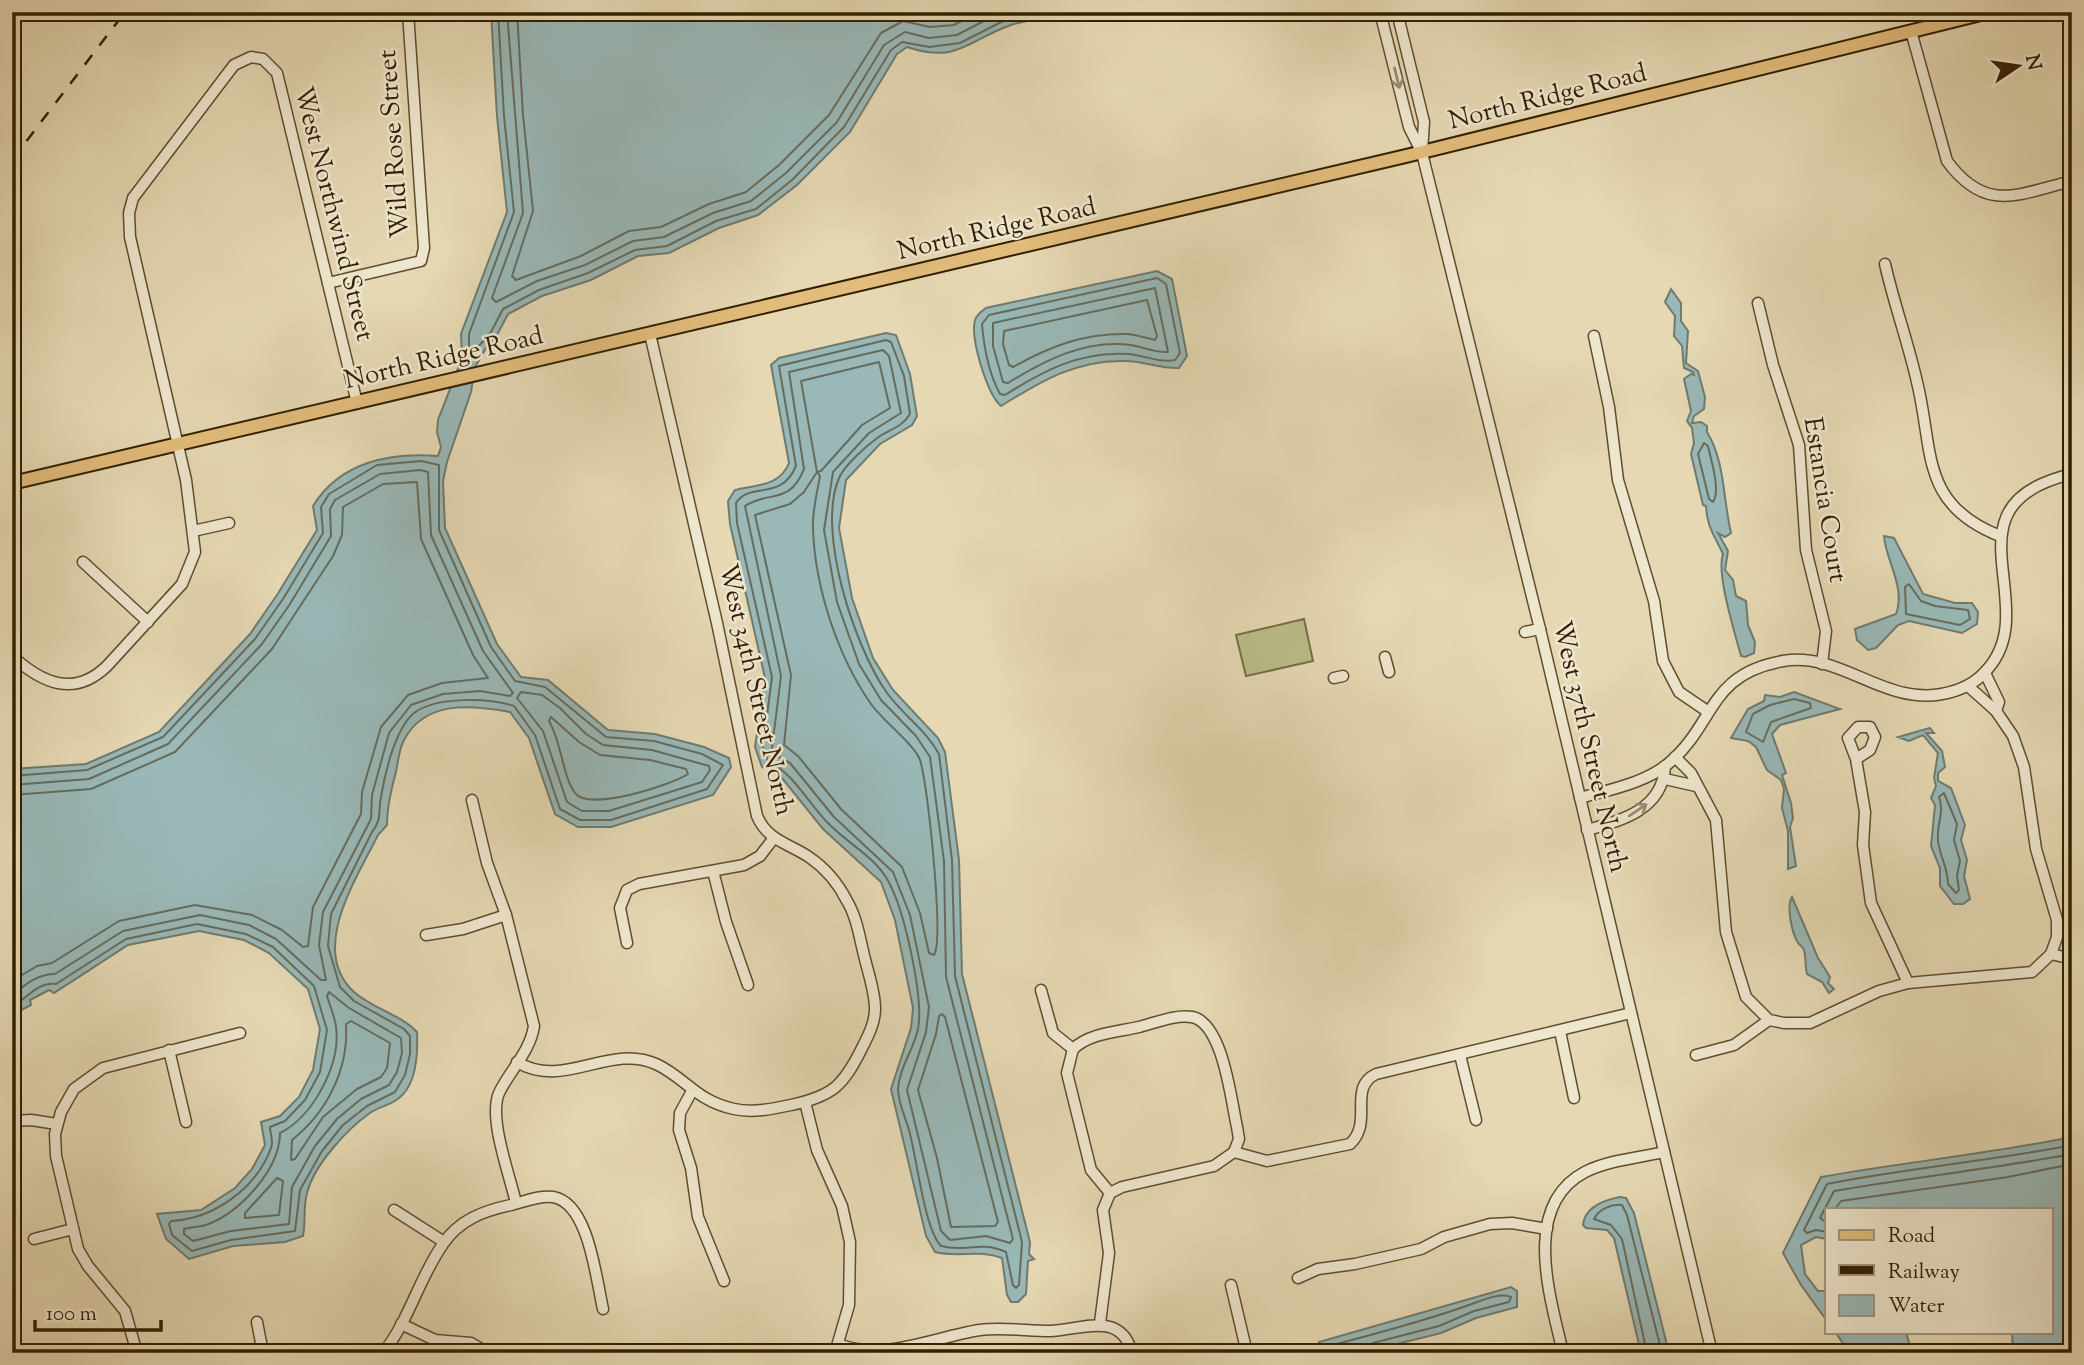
<svg xmlns="http://www.w3.org/2000/svg" width="2084" height="1365" font-family="'Sorts Mill Goudy',serif">
  <style>
    .green { fill: #babd89; stroke: #766e46; stroke-width: 2 }
    .water { fill: #99b8b7; stroke: #6f7b6f; stroke-width: 2 }
    .lines { fill: none; stroke-linecap: round; stroke-linejoin: round }
    .shore { stroke: #656c5d; stroke-width: 2 }
    .minor-casing { stroke: #5e4d2f; stroke-width: 13 }
    .major-casing { stroke: #311f03; stroke-width: 16 }
    .minor { stroke: #eee6ce; stroke-width: 10 }
    .major { stroke: #e2bc7a; stroke-width: 12 }
    .rail { stroke: #311f03; stroke-width: 2.5; stroke-dasharray: 12 12; stroke-linecap: butt }
    .oneway { stroke: #998c73 }
    .labels { text-anchor: middle; dominant-baseline: central; stroke-width: 5; stroke-linejoin: round; paint-order: stroke }
    .street-label { font-size: 26px; fill: #311f03; stroke: #eee6ce }
  </style>
  <rect width="100%" height="100%" fill="#e5d8b3"/>
  <filter id="stains"><feTurbulence type="fractalNoise" baseFrequency=".00286" numOctaves="4"/><feColorMatrix values="0 0 0 0 .2 0 0 0 0 .09 0 0 0 0 .02 0 0 0 .5 -.17"/></filter>
  <radialGradient id="worn" r=".72"><stop offset=".6" stop-color="#630" stop-opacity="0"/><stop offset="1" stop-color="#630" stop-opacity=".3"/></radialGradient>
  <path class="green" d="M1304,619L1313,661L1246,676L1236,635Z"/>
  <g class="water">
    <path d="M491,12H1060C1044,19 1027,20 1011,25C968,40 958,64 907,47L897,54L850,132L797,185L758,215L719,228L669,253L638,256L591,280L542,296L508,314L497,335L486,348L475,367L471,392L447,462L443,481L445,528L497,644L521,677L548,680L608,730L655,734L704,747L729,758L731,767L713,795L611,827H578L555,814L529,738L510,712C471,705 425,700 404,740C399,749 398,762 396,772C391,790 387,806 387,825L378,835C357,878 308,950 354,992C373,1009 400,1014 417,1032C418,1053 417,1084 399,1098C391,1105 378,1107 370,1113C347,1129 314,1165 307,1193C303,1206 306,1222 303,1236L285,1242L233,1246L189,1259L166,1239L157,1214L201,1210L235,1188L252,1169L265,1145L261,1122L280,1116L299,1097L313,1070L320,1029L308,989L269,953L244,940L199,931L128,945L54,993L49,990L30,1000L31,1005L12,1015V769L86,764L159,732L250,634L277,595L317,530L313,506C340,462 390,452 438,456L441,447L437,432L438,420L462,358L461,334L507,212L497,116Z"/>
    <path d="M1157,271L1172,279L1187,356L1179,368C1160,369 1144,361 1126,361C1078,359 1041,381 1001,406C987,394 970,338 975,320C977,314 982,311 986,308Z"/>
    <path d="M1671,289L1681,303V321L1688,331L1686,363L1698,371L1705,397L1704,409L1694,416L1692,423L1701,422L1707,426V432C1725,461 1723,499 1731,533L1725,537L1718,533L1728,551L1725,570L1733,580L1736,596L1746,601L1748,625L1755,642L1754,653L1745,657L1741,656C1735,633 1716,574 1723,554C1715,536 1707,528 1706,506L1703,505L1691,454L1694,443L1692,428L1687,421L1691,411L1684,379L1691,374L1694,375L1693,372L1684,368L1682,346L1674,336L1675,316L1665,302Z"/>
    <path d="M886,333L896,335L910,374L917,416L912,425L880,444L846,480L839,528L852,598L873,658L893,690L938,738L945,752L959,860L962,974L1030,1242L1029,1254L1034,1259L1028,1261L1026,1294L1018,1302H1011L1007,1295L1002,1258C979,1249 958,1258 935,1252L926,1236L891,1089L911,1028L913,1008L895,920L881,882L823,829L778,773L762,767L755,747L765,678L730,524L728,501L735,490C757,485 780,486 789,463L771,365L779,358Z"/>
    <path d="M1884,536L1894,538L1923,594L1955,603H1972L1978,612L1977,624L1962,633L1909,621L1898,625L1876,648L1868,650L1857,640L1855,629L1896,614C1906,587 1886,562 1884,536Z"/>
    <path d="M1794,692L1840,709L1780,725L1772,734L1786,773L1782,775L1791,803L1793,818L1790,827L1796,866L1788,869V831L1782,808L1784,789L1781,780L1767,770L1756,747L1748,741L1731,738L1748,709L1764,701L1765,695L1780,697Z"/>
    <path d="M1930,728L1934,733H1926L1942,751L1945,767L1938,773V781L1951,788L1965,825L1961,840L1967,860L1964,876L1970,899L1963,904H1954L1940,886V868L1931,846L1935,805L1931,798L1936,786L1934,778L1938,753L1923,735L1909,741L1898,737Z"/>
    <path d="M1792,897L1818,958L1830,977L1828,983L1834,989L1829,993L1822,982L1807,974C1805,966 1806,957 1804,950C1802,945 1799,946 1797,941C1792,932 1786,906 1792,897Z"/>
    <path d="M2072,1137V1353H2013L2012,1332H2051V1209H1827V1239L1816,1237L1801,1245L1805,1274L1818,1291H1827V1321L1801,1285L1783,1253L1821,1177C1905,1162 1989,1154 2072,1137Z"/>
    <path d="M1620,1197L1626,1198L1634,1213L1669,1353H1641L1614,1238L1607,1230L1586,1228L1583,1225C1585,1207 1604,1200 1620,1197Z"/>
    <path d="M1511,1287L1517,1291V1307L1476,1318L1441,1333L1361,1353H1317L1319,1342Z"/>
    <path d="M1835,1332H1906L1912,1353H1850Z"/>
  </g>
  <g class="lines">
    <g class="shore">
      <path d="M498,12L504,116L514,212L469,334V351L472,354L491,332L503,309L539,290L588,273L635,250L667,246L716,221L756,209L792,180L844,127L891,50L902,42L929,47L960,43L1007,19L1035,12"/>
      <path d="M507,12L523,213L492,298L496,302L537,281L585,265L633,241L664,237L713,213L751,201L786,173L837,122L884,45L905,32L929,38L957,35L1001,12"/>
      <path d="M517,12L523,115L533,211L512,276L516,280L581,256L629,231L661,227L709,204L746,192L779,165L829,115L881,33L903,21L930,27L954,25L978,12"/>
      <path d="M1157,278L1166,284L1180,353L1175,360C1158,363 1144,355 1127,354C1080,351 1043,371 1005,395L1000,394C988,372 984,348 982,324L989,315Z"/>
      <path d="M1155,288L1168,352C1155,353 1144,347 1131,345C1086,339 1045,360 1008,383L1003,382L993,346V323Z"/>
      <path d="M1147,300L1157,336L1155,340C1146,338 1137,335 1128,334C1084,333 1051,346 1013,367L1009,365L1003,344L1004,331Z"/>
      <path d="M886,340L891,342L904,376L910,414C902,428 887,430 876,439C865,447 844,466 839,478C816,532 855,648 887,693C903,715 926,730 939,754L952,860L955,976L1022,1242L1019,1285L1016,1288L1013,1285L1006,1252C979,1240 966,1253 941,1246C924,1228 917,1158 909,1130C905,1116 898,1103 898,1089C899,1068 914,1049 918,1029C924,998 904,907 887,879C874,856 844,841 826,821C807,801 793,773 768,761L763,747L772,677L737,523L736,503C750,481 781,502 796,466L779,366Z"/>
      <path d="M883,350L889,356L901,413L869,433L833,472L824,530L837,602L859,664L881,700L916,736L930,757L944,861L946,977L1013,1239L1010,1243L986,1236L950,1240L941,1231L907,1090L926,1032L929,1007L910,915L893,872L834,817L790,763L775,755L772,748L781,676L745,506C769,490 789,506 804,469L789,372Z"/>
      <path d="M879,362L890,408L862,425L821,471L817,472L801,381Z"/>
      <path d="M1704,443L1708,446C1711,460 1721,491 1713,502L1709,499L1698,454Z"/>
      <path d="M817,472L820,476C817,493 812,512 813,529C815,588 838,657 871,704C883,721 915,745 920,760C928,784 944,940 934,955L929,953L920,913L902,867L841,809L798,756L784,745L791,675L755,515L790,504L804,492Z"/>
      <path d="M1909,584L1921,601L1935,606L1968,610L1970,619L1960,625L1906,614L1905,587Z"/>
      <path d="M521,692L542,695L560,708L586,734L603,745L652,750L709,766L710,770L702,782L609,811H582L567,802L543,731L517,698Z"/>
      <path d="M1794,699L1810,703L1811,708L1771,722L1763,742L1746,732L1753,714L1770,705Z"/>
      <path d="M551,717L579,742L600,755L650,760L686,769L688,774C672,785 588,812 575,793C562,775 562,743 549,721Z"/>
      <path d="M12,776L87,770L163,737L255,639L283,599L323,533L321,507L329,494L377,465L421,461L439,465V530L491,647L515,681L545,687L606,737L654,741L702,754L723,765L707,789L611,820H580L560,809L535,735L514,706C490,698 436,696 414,713C395,729 385,773 381,797C378,812 382,820 372,832L331,914L328,946L340,987L354,1001L404,1029L410,1036V1054L405,1075L395,1092L367,1106L343,1125L322,1151L300,1190L295,1231L231,1240L192,1251L172,1235L169,1224L171,1221C213,1219 256,1189 271,1148C274,1142 270,1134 270,1127L285,1121L305,1100L320,1072L327,1030L314,986L273,947L246,934L197,924L126,939L56,984C36,982 27,999 12,1007"/>
      <path d="M12,785L89,779L168,744L262,644L290,604L331,536L330,509L335,500L380,474L420,470L428,472L431,535L483,651L513,693L510,696L480,691L443,694L411,705L389,733L372,795L371,819L323,912L319,945L326,980H321L276,939L249,925L200,915L123,931L55,974C38,974 23,985 12,997"/>
      <path d="M1944,793L1957,824L1954,840L1960,861L1957,876L1959,890L1956,893L1948,884C1948,868 1940,857 1938,841C1936,826 1945,812 1939,797Z"/>
      <path d="M12,795L91,789L175,752L272,649L333,556L342,535L343,507L383,484L417,482L421,539L473,655L488,678L442,683L408,695L381,727L362,792L361,814L313,907L308,946L303,947L282,930L252,915L195,905L119,921L52,963L37,966L12,981"/>
      <path d="M329,992L349,1008L401,1038L402,1053L397,1072L389,1085L361,1099L337,1119L315,1146L292,1187L289,1224L231,1231L193,1241L184,1234V1229C191,1227 199,1227 206,1225C240,1213 280,1169 280,1133C313,1117 341,1064 336,1027C335,1017 330,1006 327,996Z"/>
      <path d="M942,1014L945,1017L998,1222L995,1226L951,1227L937,1158L918,1090L936,1034L939,1016Z"/>
      <path d="M351,1021L390,1043L387,1068L381,1077L357,1089L323,1117L295,1159L291,1160L292,1140C326,1113 349,1070 346,1024Z"/>
      <path d="M277,1178L283,1181L279,1215L245,1218V1213Z"/>
      <path d="M1835,1209L1841,1201L2008,1177L2072,1164"/>
      <path d="M1827,1223L1820,1218L1834,1191C1913,1177 1993,1169 2072,1154"/>
      <path d="M1827,1232L1816,1230L1807,1233L1804,1230L1827,1184C1908,1168 1991,1161 2072,1145"/>
      <path d="M1324,1353L1326,1347C1374,1334 1422,1322 1469,1305C1480,1301 1500,1292 1511,1297L1509,1302L1474,1311L1439,1326L1373,1343L1368,1353"/>
      <path d="M1647,1353L1622,1239L1611,1225L1594,1219C1599,1209 1611,1204 1622,1205L1627,1215L1662,1353"/>
    </g>
    <defs>
      <g id="minor">
        <path d="M1380,12L1409,127L1422,153L1540,629L1712,1353"/>
        <path d="M1397,12L1424,122L1422,152"/>
        <path d="M1911,31L1947,161C1986,214 2018,194 2072,181"/>
        <path d="M1885,264C1894,304 1908,342 1917,382C1934,450 1919,504 2000,536"/>
        <path d="M328,283L421,261L424,248L408,12"/>
        <path d="M1758,303L1773,365L1799,445L1806,550L1826,631L1822,664"/>
        <path d="M1594,336L1609,407L1618,480L1654,601L1663,661L1679,692L1707,711"/>
        <path d="M193,531L229,523"/>
        <path d="M83,562L148,622"/>
        <path d="M1525,632L1540,629"/>
        <path d="M12,656C42,683 74,698 107,666L182,584L195,552L186,480L130,237L129,213L133,198L234,65L251,57L263,59L277,73L357,403"/>
        <path d="M1385,657L1389,672"/>
        <path d="M1334,678L1343,676"/>
        <path d="M1968,686L1996,711L1999,702L1985,673"/>
        <path d="M1675,757L1691,773L1716,820L1726,932L1746,997L1769,1020L1784,1023H1810L1879,991L1908,983L2032,972L2051,954L2057,937V920L2036,849L2024,767L2013,736L1996,711"/>
        <path d="M1856,759L1848,738L1858,727H1870L1875,737L1870,750L1856,759L1865,812L1863,845L1871,903L1908,983"/>
        <path d="M1665,779L1696,786"/>
        <path d="M1580,798C1608,790 1646,783 1669,763C1716,723 1708,674 1783,661C1840,651 1883,705 1942,694C1958,691 1973,685 1984,673C2049,608 1937,505 2072,474"/>
        <path d="M472,800L487,863L506,915"/>
        <path d="M1587,830C1622,821 1663,809 1665,766"/>
        <path d="M713,871L726,922L748,985"/>
        <path d="M426,935L463,929L506,915L534,1026C530,1052 510,1070 499,1093C488,1118 510,1176 516,1203"/>
        <path d="M627,943L620,908L627,890L639,884L744,865L760,856L773,839"/>
        <path d="M2051,954L2072,959"/>
        <path d="M1041,990L1053,1033L1073,1049C1090,1033 1117,1032 1139,1027C1155,1023 1176,1014 1192,1017C1223,1023 1231,1100 1237,1127L1239,1139L1234,1152"/>
        <path d="M1560,1031L1574,1098"/>
        <path d="M1073,1049L1067,1073L1091,1170L1110,1193L1103,1210L1109,1253L1100,1323"/>
        <path d="M169,1050L186,1122"/>
        <path d="M1460,1055L1476,1120"/>
        <path d="M1696,1055L1734,1045L1769,1020"/>
        <path d="M517,1062C563,1090 610,1043 656,1064C686,1078 696,1101 734,1109C753,1113 772,1109 791,1105C833,1096 843,1086 862,1048C868,1036 875,1023 875,1009C875,990 867,970 863,951C859,934 856,916 847,901C838,883 825,868 809,857C788,843 768,841 757,816L717,623L650,334"/>
        <path d="M692,1091L680,1113L679,1130L691,1168L698,1217L724,1281"/>
        <path d="M805,1102L817,1150L842,1206L850,1242L849,1305L835,1353"/>
        <path d="M12,1121L31,1120L57,1124"/>
        <path d="M1110,1193L1122,1187L1214,1166L1234,1152L1267,1161L1350,1144C1374,1122 1347,1088 1376,1074L1631,1013"/>
        <path d="M394,1210L444,1242"/>
        <path d="M34,1239L73,1229"/>
        <path d="M1298,1278L1318,1269L1355,1264L1421,1249L1444,1237L1490,1224L1512,1223L1547,1229"/>
        <path d="M1231,1285L1247,1353"/>
        <path d="M257,1322L263,1353"/>
        <path d="M401,1324L435,1340L471,1343L488,1353"/>
        <path d="M838,1344C885,1362 933,1337 980,1330C1004,1327 1027,1331 1050,1331C1080,1330 1121,1310 1132,1353"/>
        <path d="M137,1353L125,1311L88,1266L78,1249L56,1156L55,1134L61,1112L74,1089L103,1068L240,1033"/>
        <path d="M383,1353C409,1321 419,1278 443,1244C459,1220 483,1211 511,1205C524,1202 539,1195 553,1197C589,1203 596,1279 603,1309"/>
        <path d="M1563,1353C1551,1299 1520,1206 1585,1172C1609,1160 1638,1158 1664,1152"/>
      </g>
      <path id="major" d="M12,483L1406,156L1989,12"/>
    </defs>
    <use href="#minor" class="minor-casing"/>
    <use href="#major" class="major-casing"/>
    <use href="#minor" class="minor"/>
    <use href="#major" class="major"/>
    <path class="rail" d="M12,160L125,12"/>
  </g>
  <defs><path id="oneway-shaft" d="M-6 0H5M1.5-3L5.5 0L1.5 3" fill="none" stroke-width="1.6" stroke-linecap="round" stroke-linejoin="round" transform="scale(1.75)"/></defs>
  <g class="oneway">
    <use href="#oneway-shaft" transform="translate(1397 78) rotate(76)"/>
    <use href="#oneway-shaft" transform="translate(1638 810) rotate(-34)"/>
  </g>
  <g class="labels">
    <g class="street-label">
      <text transform="translate(1548 98) rotate(-14)">North Ridge Road</text>
      <text transform="translate(395 144) rotate(-94)">Wild Rose Street</text>
      <text transform="translate(333 214) rotate(76)">West Northwind Street</text>
      <text transform="translate(997 230) rotate(-13)">North Ridge Road</text>
      <text transform="translate(444 359) rotate(-13)">North Ridge Road</text>
      <text transform="translate(1824 500) rotate(81)">Estancia Court</text>
      <text transform="translate(755 690) rotate(77)">West 34th Street North</text>
      <text transform="translate(1589 747) rotate(77)">West 37th Street North</text>
    </g>
  </g>
  <rect width="2084" height="1365" fill="none" stroke="#e5d8b3" stroke-width="42"/>
  <rect x="14" y="14" width="2056" height="1337" fill="none" stroke="#311f03" stroke-width="3.5"/>
  <rect x="21" y="21" width="2042" height="1323" fill="none" stroke="#311f03" stroke-width="2"/>
  <rect x="1825" y="1208" width="228" height="126" fill="#eee6ce" stroke="#a2967d" stroke-width="2"/>
  <rect x="1839" y="1230" width="35" height="10" fill="#e2bc7a" stroke="#a2967d" stroke-width="2"/>
  <text x="1888" y="1242" font-size="21" fill="#311f03">Road</text>
  <rect x="1839" y="1265" width="35" height="10" fill="#311f03" stroke="#a2967d" stroke-width="2"/>
  <text x="1888" y="1278" font-size="21" fill="#311f03">Railway</text>
  <rect x="1839" y="1295" width="35" height="21" fill="#99b8b7" stroke="#a2967d" stroke-width="2"/>
  <text x="1888" y="1312" font-size="21" fill="#311f03">Water</text>
  <g transform="translate(2018 66) rotate(77)" stroke="#eee6ce" stroke-width="5" paint-order="stroke">
  <path d="M0-5L12 26L0 18L-12 26Z" fill="#311f03"/>
  <text y="-10" font-size="19" font-weight="bold" text-anchor="middle" fill="#311f03">N</text>
  </g>
  <path d="M35 1320v10h126v-10" fill="none" stroke="#311f03" stroke-width="3.5"/>
  <text x="46" y="1320" font-size="21" fill="#311f03" stroke="#eee6ce" stroke-width="5" paint-order="stroke">100 m</text>
  <rect width="100%" height="100%" filter="url(#stains)"/>
  <rect width="100%" height="100%" fill="url(#worn)"/>
</svg>
